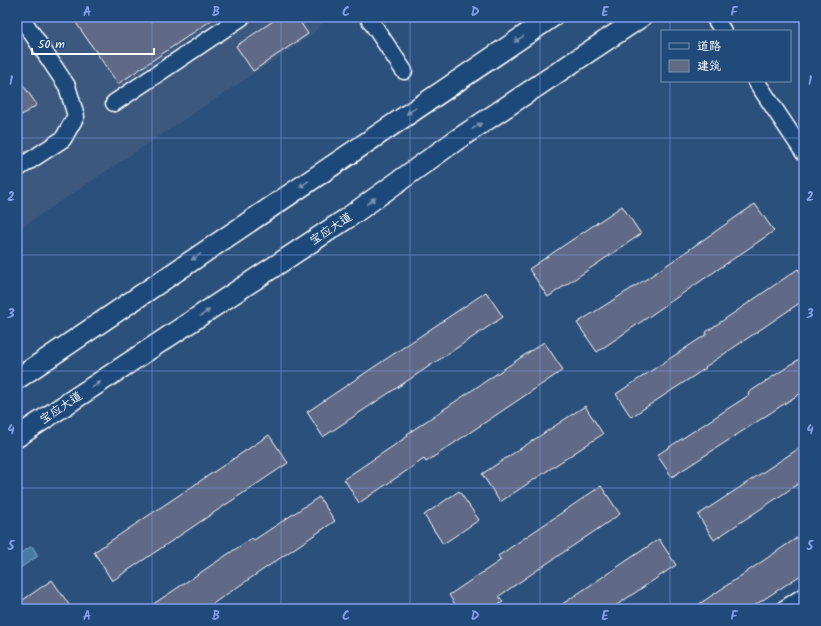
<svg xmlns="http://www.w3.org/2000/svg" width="821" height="626" font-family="Kalam,'LXGW WenKai TC',sans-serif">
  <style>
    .built { fill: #3c587f }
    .water { fill: #467aa4; stroke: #90afc8 }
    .building { fill: #616985; stroke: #fff }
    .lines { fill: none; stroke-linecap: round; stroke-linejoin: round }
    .minor-casing { stroke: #fff; stroke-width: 19 }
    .major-casing { stroke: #fff; stroke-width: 23 }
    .minor { stroke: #1f4a7a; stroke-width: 16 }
    .major { stroke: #1f4a7a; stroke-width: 20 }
    .oneway { fill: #7992af }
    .grid { fill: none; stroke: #839eea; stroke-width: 1; stroke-opacity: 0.55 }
    .labels { text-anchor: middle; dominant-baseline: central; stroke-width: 4; stroke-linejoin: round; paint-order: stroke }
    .street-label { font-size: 12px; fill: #fff; stroke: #1f4a7a }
    .neatline { fill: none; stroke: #839eea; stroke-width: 1.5 }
    .grid-label { font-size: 13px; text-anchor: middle; font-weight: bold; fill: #839eea }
  </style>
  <rect width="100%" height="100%" fill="#2c507c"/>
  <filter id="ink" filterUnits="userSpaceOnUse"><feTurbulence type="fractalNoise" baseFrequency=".025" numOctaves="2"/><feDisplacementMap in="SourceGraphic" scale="8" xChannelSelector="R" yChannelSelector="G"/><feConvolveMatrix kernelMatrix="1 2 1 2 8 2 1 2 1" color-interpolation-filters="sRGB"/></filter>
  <g filter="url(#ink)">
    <path class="built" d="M17,17H327L312,35L17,230Z"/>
    <path class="water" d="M32,546L38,556L17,570V556Z"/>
    <g class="building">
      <path d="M72,17H216L118,84Z"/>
      <path d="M279,17H297L308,34L253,71L236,46Z"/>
      <path d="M17,76L37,105L17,118Z"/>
      <path d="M755,204L774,231L597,352L577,323L648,278Z"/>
      <path d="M622,206L641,234L548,297L529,269Z"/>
      <path d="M798,269L804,278V300L705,367L706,368L631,417L616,394L707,334L706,332Z"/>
      <path d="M486,292L503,317L323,437L307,412Z"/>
      <path d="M544,342L563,370L426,462L424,459L359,503L344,479L408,436L407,434Z"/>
      <path d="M804,356V391L672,477L657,455L749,395L748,393Z"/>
      <path d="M585,406L603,434L500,502L482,474Z"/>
      <path d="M269,435L288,463L112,581L94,552Z"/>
      <path d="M804,445V480L714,540L698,515Z"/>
      <path d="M601,486L620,514L499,596L503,602L491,609H458L449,595L501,560L498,556Z"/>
      <path d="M459,491L479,520L443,544L424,515Z"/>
      <path d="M319,497L335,521L205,609H146L252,538L254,540Z"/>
      <path d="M804,533V573L749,609H692Z"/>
      <path d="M659,539L676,565L611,609H555Z"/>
      <path d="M52,580L72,609H17V604Z"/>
    </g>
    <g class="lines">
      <defs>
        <g id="minor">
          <path d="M368,17L404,71"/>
          <path d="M714,17L723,31"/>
          <path d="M756,81L804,153"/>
          <path d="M114,103L242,17"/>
          <path d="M17,169L63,139L76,116L67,86L21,17"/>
          <path d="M784,609L804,596"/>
        </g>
        <g id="major">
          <path d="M17,379L552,17"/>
          <path d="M17,437L346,219L455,141L641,17"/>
        </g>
      </defs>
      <use href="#minor" class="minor-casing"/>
      <use href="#major" class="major-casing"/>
      <use href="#minor" class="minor"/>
      <use href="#major" class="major"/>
    </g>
    <defs><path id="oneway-solid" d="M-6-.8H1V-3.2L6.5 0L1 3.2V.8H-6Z"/></defs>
    <g class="oneway">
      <use href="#oneway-solid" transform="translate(519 39) rotate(146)"/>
      <use href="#oneway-solid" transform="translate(411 111) rotate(146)"/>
      <use href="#oneway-solid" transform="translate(477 126) rotate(-33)"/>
      <use href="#oneway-solid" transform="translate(304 184) rotate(146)"/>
      <use href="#oneway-solid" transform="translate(371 201) rotate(-36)"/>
      <use href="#oneway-solid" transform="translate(196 257) rotate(146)"/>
      <use href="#oneway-solid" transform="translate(205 313) rotate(-34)"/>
      <use href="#oneway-solid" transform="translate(96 385) rotate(-34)"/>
    </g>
  </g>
  <path class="grid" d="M152,17V609M281,17V609M410,17V609M540,17V609M670,17V31M670,81V609M17,138H804M17,255H804M17,371H804M17,488H804"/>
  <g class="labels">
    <g class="street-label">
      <text transform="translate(331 229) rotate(-34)">宝应大道</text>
      <text transform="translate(61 408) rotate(-34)">宝应大道</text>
    </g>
  </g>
  <rect width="821" height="626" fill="none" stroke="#1f4a7a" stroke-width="44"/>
  <rect x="661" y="30" width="130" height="52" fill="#1f4a7a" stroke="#7992af"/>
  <rect x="669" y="43" width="20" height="6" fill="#1f4a7a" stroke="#7992af"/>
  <text x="697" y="50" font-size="12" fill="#ffffff">道路</text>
  <rect x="669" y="60" width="20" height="12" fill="#616985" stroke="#7992af"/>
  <text x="697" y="70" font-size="12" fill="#ffffff">建筑</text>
  <path d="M32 48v6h122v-6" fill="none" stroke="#ffffff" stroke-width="2"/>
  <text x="38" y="48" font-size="12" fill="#ffffff" stroke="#1f4a7a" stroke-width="3" paint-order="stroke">50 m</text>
  <rect x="22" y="22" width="777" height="582" class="neatline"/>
  <g class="grid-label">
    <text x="87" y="16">A</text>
    <text x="216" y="16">B</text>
    <text x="346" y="16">C</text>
    <text x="475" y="16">D</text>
    <text x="605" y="16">E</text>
    <text x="734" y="16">F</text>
    <text x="11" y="85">1</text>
    <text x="810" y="85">1</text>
    <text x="11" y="201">2</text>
    <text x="810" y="201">2</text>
    <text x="11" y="318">3</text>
    <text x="810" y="318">3</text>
    <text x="11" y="434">4</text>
    <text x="810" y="434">4</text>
    <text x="11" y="550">5</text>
    <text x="810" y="550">5</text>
    <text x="87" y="620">A</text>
    <text x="216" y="620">B</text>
    <text x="346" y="620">C</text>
    <text x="475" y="620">D</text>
    <text x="605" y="620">E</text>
    <text x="734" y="620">F</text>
  </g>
</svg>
